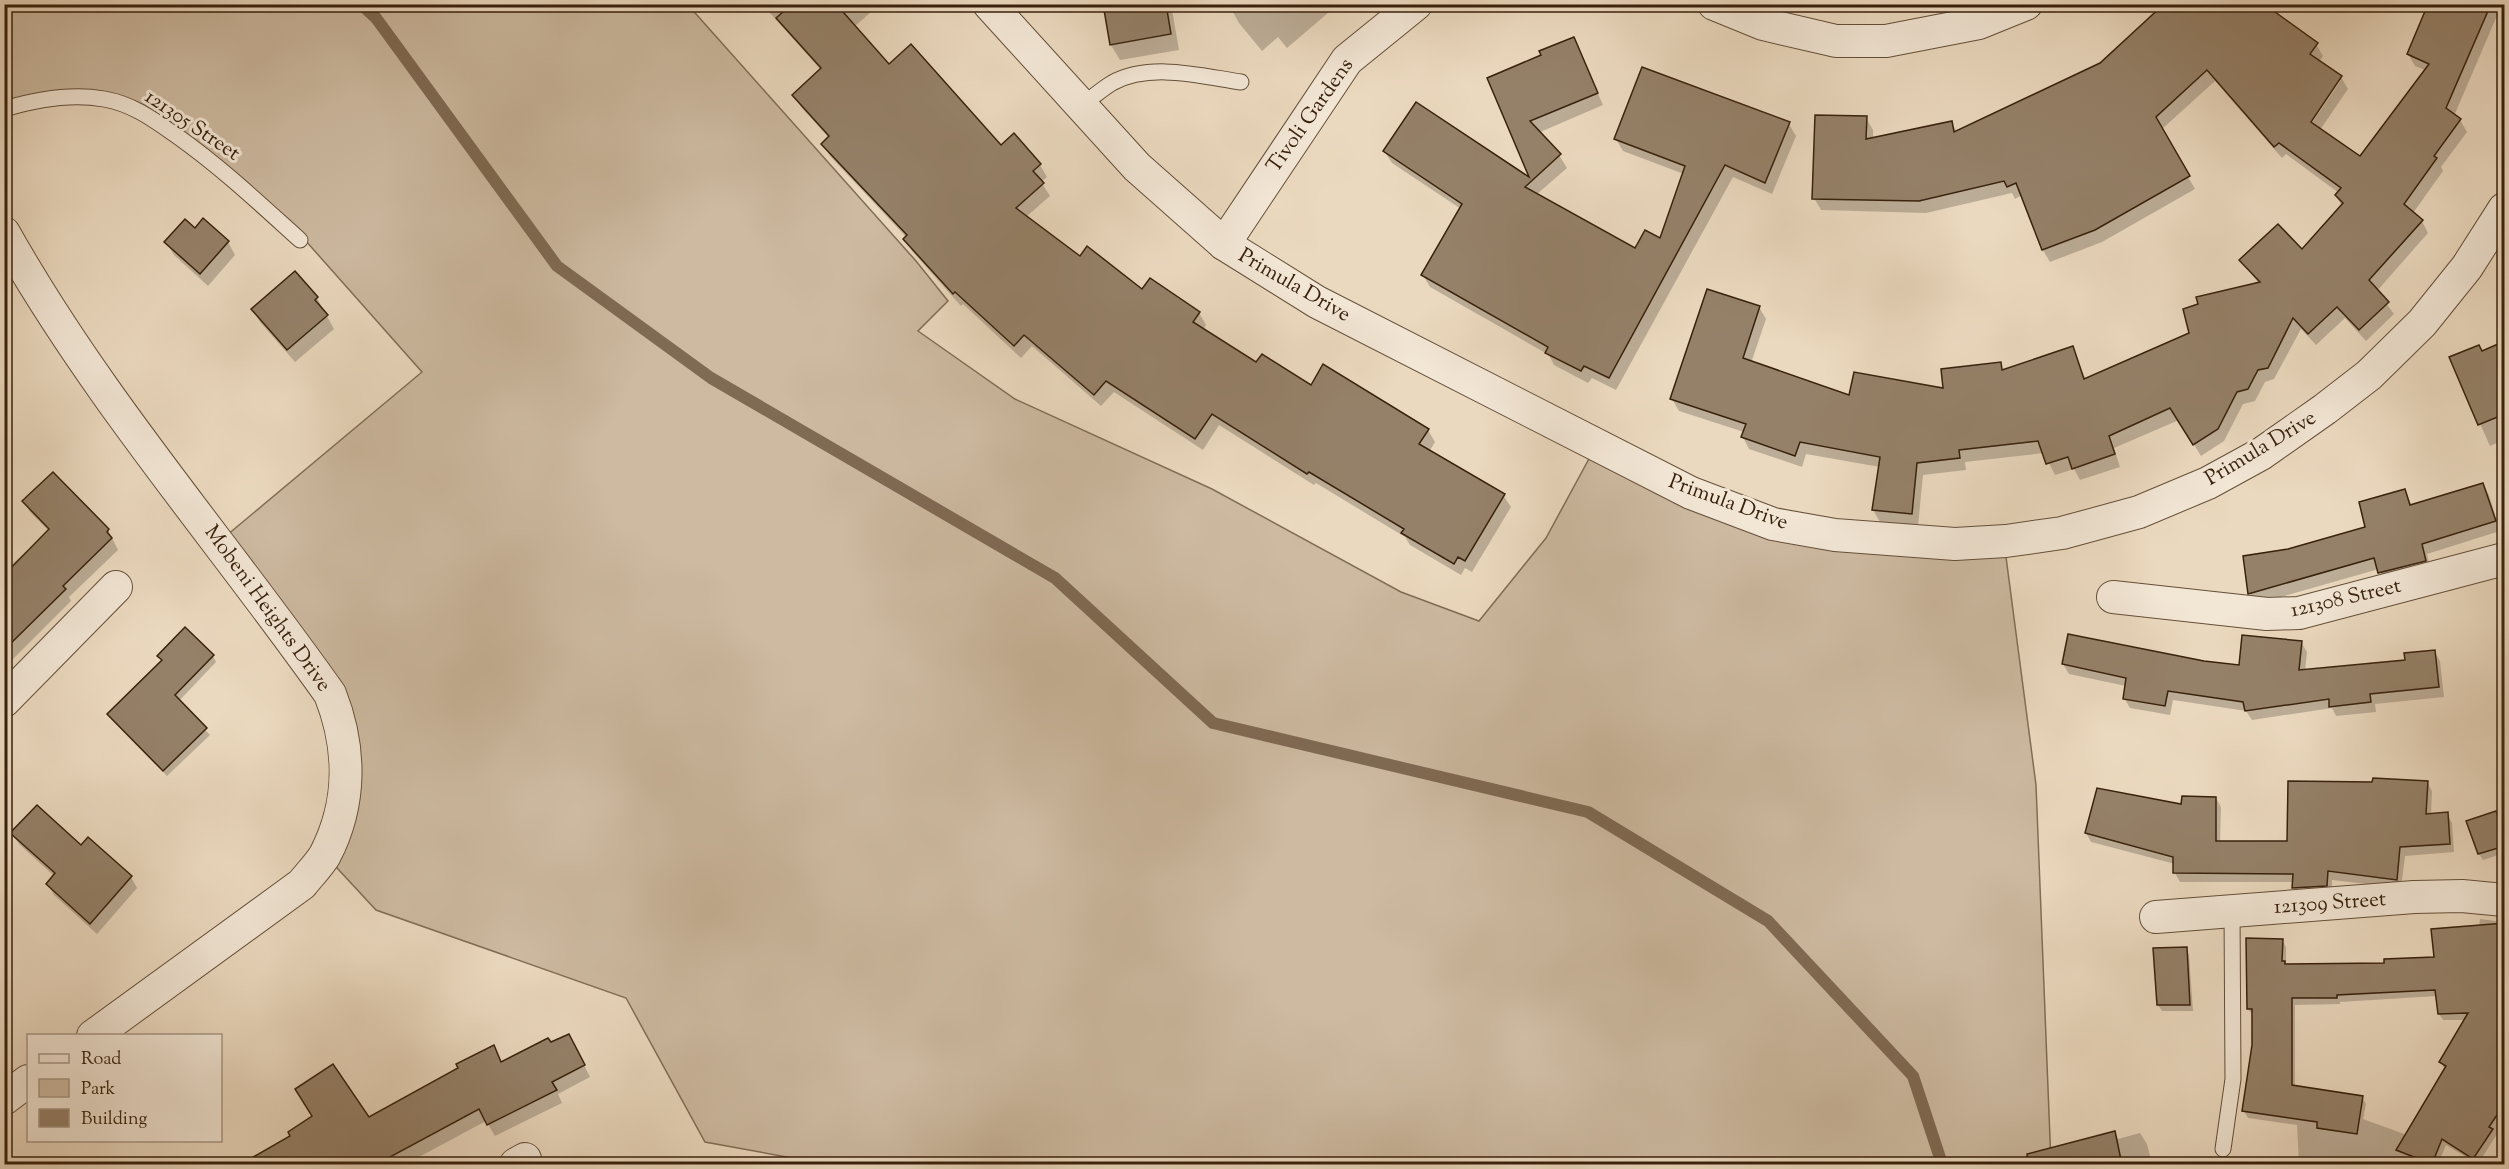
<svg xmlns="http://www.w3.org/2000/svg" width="2509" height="1169" font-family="'Sorts Mill Goudy',serif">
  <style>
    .green { fill: #cdbaa1; stroke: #826e56; stroke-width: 1.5 }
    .shadow { fill: #0003; fill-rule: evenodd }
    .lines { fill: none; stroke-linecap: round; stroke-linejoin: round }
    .stream { stroke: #7f6a53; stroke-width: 12 }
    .building { fill: #958169; stroke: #38210c; stroke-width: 1.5 }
    .service-casing { stroke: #654f39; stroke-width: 17 }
    .minor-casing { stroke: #654f39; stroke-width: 34 }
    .service { stroke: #f2e6d5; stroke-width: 15 }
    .minor { stroke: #f2e6d5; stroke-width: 32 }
    .labels { text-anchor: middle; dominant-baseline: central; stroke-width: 6; stroke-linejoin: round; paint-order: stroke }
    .street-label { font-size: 21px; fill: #38210c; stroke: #f2e6d5 }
  </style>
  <rect width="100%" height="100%" fill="#ebd9bf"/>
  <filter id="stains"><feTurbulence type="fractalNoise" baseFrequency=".00333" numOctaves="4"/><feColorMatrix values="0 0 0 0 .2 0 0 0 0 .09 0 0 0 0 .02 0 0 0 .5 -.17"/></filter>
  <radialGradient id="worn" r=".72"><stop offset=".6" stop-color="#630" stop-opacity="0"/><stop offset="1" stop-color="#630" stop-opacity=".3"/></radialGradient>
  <path class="green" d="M5,5H688L916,261L948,301L918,331L1015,399L1212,489L1401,592L1479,621L1546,538L1590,457L1693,503L2004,542L2036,785L2051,1164H825L705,1142L626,998L376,910L325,855L343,723L220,541L422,372L305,240L222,167L106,97L5,109Z"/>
  <g class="shadow">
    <path d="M692,4H707L699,12Z"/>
    <path d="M762,4H880L854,27L889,66L1001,147L1040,165L1047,177L1041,182L1050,196L1026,217L1080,258L1143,291L1199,313L1206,325L1203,330L1257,364L1428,430L1435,442L1429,452L1503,495L1511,507L1472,572L1465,568L1461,575L1410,545L1405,537L1316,483L1314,485L1219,425L1203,450L1114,392L1101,406L1032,346L1021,358L963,304L961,306L912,251L905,239L907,238L830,156L823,144L829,138L801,107L794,95L821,70Z"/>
    <path d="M1105,4H1171L1179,50L1120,60L1111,45Z"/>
    <path d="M1233,4H1334L1335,7L1287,48L1278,37L1262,51L1239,23L1230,7Z"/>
    <path d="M2430,4H2502L2454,116L2460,120L2467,132L2441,167L2443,171L2413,213L2422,221L2428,233L2377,291L2394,314L2366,341L2345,318L2316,345L2301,329L2274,379L2265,382L2255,401L2243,404L2224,441L2201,456L2179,420L2114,448L2120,467L2080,480L2074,469L2055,475L2044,453L1965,462L1966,470L1923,475L1918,526L1880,522L1873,510L1880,467L1806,454L1802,467L1749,449L1743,437L1744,432L1679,411L1672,399L1759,307L1766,319L1751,363L1850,397L1945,390L2000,363L2004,371L2072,348L2086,380L2191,334L2259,284L2241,260L2302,252L2342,206L2336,196L2339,193L2286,154L2282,158L2215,81L2161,130L2195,189L2102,242L2050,262L2043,250L2022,195L2015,199L2012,193L1926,213L1821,210L1814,198L1866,118L1873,130V140L1951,122L1957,132L2101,64L2316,44L2323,56L2319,62L2341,77L2348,89L2320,130L2360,158L2425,70L2415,66L2408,54ZM2338,80H2341L2308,129L2305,127Z"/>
    <path d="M1574,39L1603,105L1538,133L1559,155L1567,168L1536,195L1635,250L1661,240L1684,174L1623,151L1616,139L1789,124L1796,136L1772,194L1733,177L1616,390L1592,378L1588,383L1554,365L1549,355L1430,287L1423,275L1461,209L1392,163L1384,151L1417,104L1533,181L1489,79L1544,56Z"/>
    <path d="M195,230L228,242L235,255L208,286L174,255L166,242Z"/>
    <path d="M317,298L334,329L295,362L260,322L253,309Z"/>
    <path d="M2504,343V440L2490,446L2451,358L2482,353Z"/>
    <path d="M2483,484L2489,495L2500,531L2427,554L2431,571L2386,583L2379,569L2256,604L2250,593L2289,550L2367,528L2405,491L2412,506Z"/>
    <path d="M24,501L108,530L118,550L69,597L71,601L4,668V571L49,531L30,512Z"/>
    <path d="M2301,642L2307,652L2305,671L2406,661L2434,651L2440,661L2444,697L2375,704L2376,712L2336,716L2332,708L2252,720L2246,711L2173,700L2170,715L2130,708L2124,698L2126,686L2069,674L2063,664L2204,662L2240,667Z"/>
    <path d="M159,656H213L216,662L179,701L210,735L167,776L109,714L162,662Z"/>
    <path d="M2427,782L2432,791L2431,815L2447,814L2452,823L2454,852L2405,856L2401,888L2332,880V894L2299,897L2294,888V882H2180L2175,873V864L2091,842L2086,833L2216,798L2221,807L2220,842L2288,843Z"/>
    <path d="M12,833L81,847L131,877L137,888L97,934L54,895L48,884L54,876L19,844Z"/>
    <path d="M2504,836V853L2483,860L2479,854Z"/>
    <path d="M2480,919L2504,922V1123L2478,1164L2446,1145L2438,1164H2299L2297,1125L2248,1118L2244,1111L2253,1045L2254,1016L2248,1009L2282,940L2286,947V966L2385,964L2435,958L2479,927ZM2437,996L2439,1014L2443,1020H2466L2441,1062L2445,1070L2407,1135L2363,1119L2366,1104L2362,1097L2295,1087V1005L2340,1004V1002Z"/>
    <path d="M2186,949L2189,955L2193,1011H2162L2158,1005Z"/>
    <path d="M550,1044L575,1047L590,1077L558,1094L562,1103L495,1136L486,1121L406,1164H244L292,1137L369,1119L460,1069L493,1047L502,1063Z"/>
    <path d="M2114,1133L2118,1139L2140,1133L2147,1144L2152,1164H2076L2070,1144Z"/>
  </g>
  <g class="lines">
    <path class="stream" d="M361,4L376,18L557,266L711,378L1055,578L1213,723L1588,812L1768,921L1913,1076L1942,1164"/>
  </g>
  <g class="building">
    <path d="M792,4H836L889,64L911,44L1001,145L1014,133L1041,164L1033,171L1044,183L1016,208L1080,256L1087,246L1142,289L1150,278L1200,312L1193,322L1256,362L1262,354L1311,385L1323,364L1429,429L1419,444L1505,494L1465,561L1458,557L1454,564L1401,533L1404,529L1309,472L1307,474L1212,414L1195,439L1106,381L1094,395L1024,335L1014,346L955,292L953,294L903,239L907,235L821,144L829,136L792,95L821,68L776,18Z"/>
    <path d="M1103,4H1166L1171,34L1110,45Z"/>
    <path d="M2164,4H2264L2318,43L2310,54L2342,76L2311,122L2360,156L2429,64L2407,54L2428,4H2491L2446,108L2461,119L2434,156L2437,158L2404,204L2423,220L2369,280L2389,302L2359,330L2337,307L2308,334L2293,318L2268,368L2258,370L2248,389L2237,392L2218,429L2193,445L2170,408L2109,436L2115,454L2072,469L2068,457L2046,464L2038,441L1959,450L1960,458L1917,463L1912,514L1872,510L1880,457L1800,442L1795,456L1741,437L1746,424L1670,399L1707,289L1760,306L1743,358L1849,395L1854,372L1943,388L1941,369L2001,362L2002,370L2073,346L2084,379L2189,333L2183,309L2198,304L2196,297L2260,282L2239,260L2278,224L2302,249L2343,203L2335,195L2341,188L2279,143L2274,147L2207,70L2156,117L2190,176L2095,230L2042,250L2016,183L2007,187L2004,181L1919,201L1812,199L1815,115L1867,116L1866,139L1952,121L1954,132L2100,63Z"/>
    <path d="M1574,37L1598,93L1530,121L1561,154L1525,187L1635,248L1645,230L1660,238L1685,166L1614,139L1642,67L1790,122L1765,183L1725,165L1609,378L1584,366L1581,371L1545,353L1548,347L1421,275L1462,204L1383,151L1416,102L1529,177L1487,78L1541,55L1539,51Z"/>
    <path d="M203,218L229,241L200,274L164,242L185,219L195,228Z"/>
    <path d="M295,271L318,297L315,300L328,315L287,350L251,309Z"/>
    <path d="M2505,341V414L2478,425L2449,357L2479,345L2482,351Z"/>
    <path d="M53,472L109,529L107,532L112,538L63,586L66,589L4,650V575L49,529L22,501Z"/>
    <path d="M2483,483L2496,521L2422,544L2426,561L2378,573L2374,558L2248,594L2243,556L2288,549L2365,527L2359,502L2405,489L2410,505Z"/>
    <path d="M185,627L214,655L175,695L207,728L163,771L107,714L162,660L157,656Z"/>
    <path d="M2068,634L2204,661L2239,665L2242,635L2302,641L2299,670L2405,660L2404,653L2435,650L2439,687L2370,694L2371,702L2329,707V699L2245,711L2243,702L2168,691L2165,706L2123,699L2126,678L2062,664Z"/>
    <path d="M2373,778L2428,781L2426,814L2448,812L2450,844L2400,847L2397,880L2328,871L2327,886L2292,888L2293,874L2173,873V857L2085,833L2097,788L2181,804L2182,796L2216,797V841H2287L2288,781L2372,782Z"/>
    <path d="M37,805L81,845L88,837L132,876L90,924L46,884L55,873L10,833Z"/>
    <path d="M2496,811L2505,836V846L2478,854L2466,821Z"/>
    <path d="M2505,923V1103L2489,1127L2493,1129L2473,1159L2442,1139L2432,1164L2396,1150L2446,1066L2439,1062L2468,1013L2438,1014L2435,990L2337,995V998H2292V1085L2363,1096L2357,1134L2317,1128V1122L2242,1111L2252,1045V1009H2247L2246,938L2283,939L2282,961H2285V964L2384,963V959L2434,957L2431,929Z"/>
    <path d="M2187,947L2190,1005H2157L2153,948Z"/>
    <path d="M569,1034L585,1065L552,1082L557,1090L487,1125L479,1109L377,1164H241L290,1136L288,1132L312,1116L295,1089L333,1064L369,1117L458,1068L456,1064L494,1045L501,1062L548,1038L551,1042Z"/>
    <path d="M2115,1131L2121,1160L2104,1164H2028L2027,1154Z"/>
  </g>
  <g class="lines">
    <defs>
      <g id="service">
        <path d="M1082,105C1092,98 1102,89 1112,83C1150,62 1201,76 1241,82"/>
        <path d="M4,109C37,99 71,93 104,99C133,104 154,120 177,136C222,168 259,203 300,240"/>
        <path d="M2223,1149L2233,1079L2232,911"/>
      </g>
      <g id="minor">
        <path d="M989,4L1137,167L1224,244L1317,302L1691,493L1773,524L1835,535L1955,544L2006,541L2062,533L2139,512L2208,483L2261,454L2325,409L2369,375L2422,323L2467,267L2504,209"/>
        <path d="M1714,4L1763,24L1836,41H1886L1979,23L2026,4"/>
        <path d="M4,233C96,397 222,541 330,694C351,747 352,803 325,855C319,865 309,875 302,884L93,1036"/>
        <path d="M1224,244L1347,60L1416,4"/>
        <path d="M2113,597L2267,614L2299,613L2504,559"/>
        <path d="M4,701L116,587"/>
        <path d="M2156,917L2414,897L2462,896L2504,900"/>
        <path d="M4,1099L28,1081"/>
        <path d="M516,1164L525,1159"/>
      </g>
    </defs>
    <use href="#service" class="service-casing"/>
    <use href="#minor" class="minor-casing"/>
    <use href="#service" class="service"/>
    <use href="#minor" class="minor"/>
  </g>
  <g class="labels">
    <g class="street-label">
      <text transform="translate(1311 116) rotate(-55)">Tivoli Gardens</text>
      <text transform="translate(192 126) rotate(34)">121305 Street</text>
      <text transform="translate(1294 286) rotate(30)">Primula Drive</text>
      <text transform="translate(2261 449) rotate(-31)">Primula Drive</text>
      <text transform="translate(1728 503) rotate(20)">Primula Drive</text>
      <text transform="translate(2346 599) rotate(-13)">121308 Street</text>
      <text transform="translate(267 609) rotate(54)">Mobeni Heights Drive</text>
      <text transform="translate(2330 904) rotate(-4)">121309 Street</text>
    </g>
  </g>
  <rect width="2509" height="1169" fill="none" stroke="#ebd9bf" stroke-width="24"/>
  <rect x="6" y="6" width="2497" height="1157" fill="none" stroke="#38210c" stroke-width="3"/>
  <rect x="12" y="12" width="2485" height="1145" fill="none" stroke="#38210c" stroke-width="1.5"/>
  <rect x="27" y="1034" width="195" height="108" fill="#f2e6d5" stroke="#a89785" stroke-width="1.5"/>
  <rect x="39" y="1054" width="30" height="9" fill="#f2e6d5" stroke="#a89785" stroke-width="1.5"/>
  <text x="81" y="1064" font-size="18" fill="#38210c">Road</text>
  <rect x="39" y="1079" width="30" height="18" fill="#cdbaa1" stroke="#a89785" stroke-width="1.5"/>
  <text x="81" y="1094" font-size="18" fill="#38210c">Park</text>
  <rect x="39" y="1109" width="30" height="18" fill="#958169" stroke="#a89785" stroke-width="1.5"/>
  <text x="81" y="1124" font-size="18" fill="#38210c">Building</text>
  <rect width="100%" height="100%" filter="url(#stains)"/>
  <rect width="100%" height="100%" fill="url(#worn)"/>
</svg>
